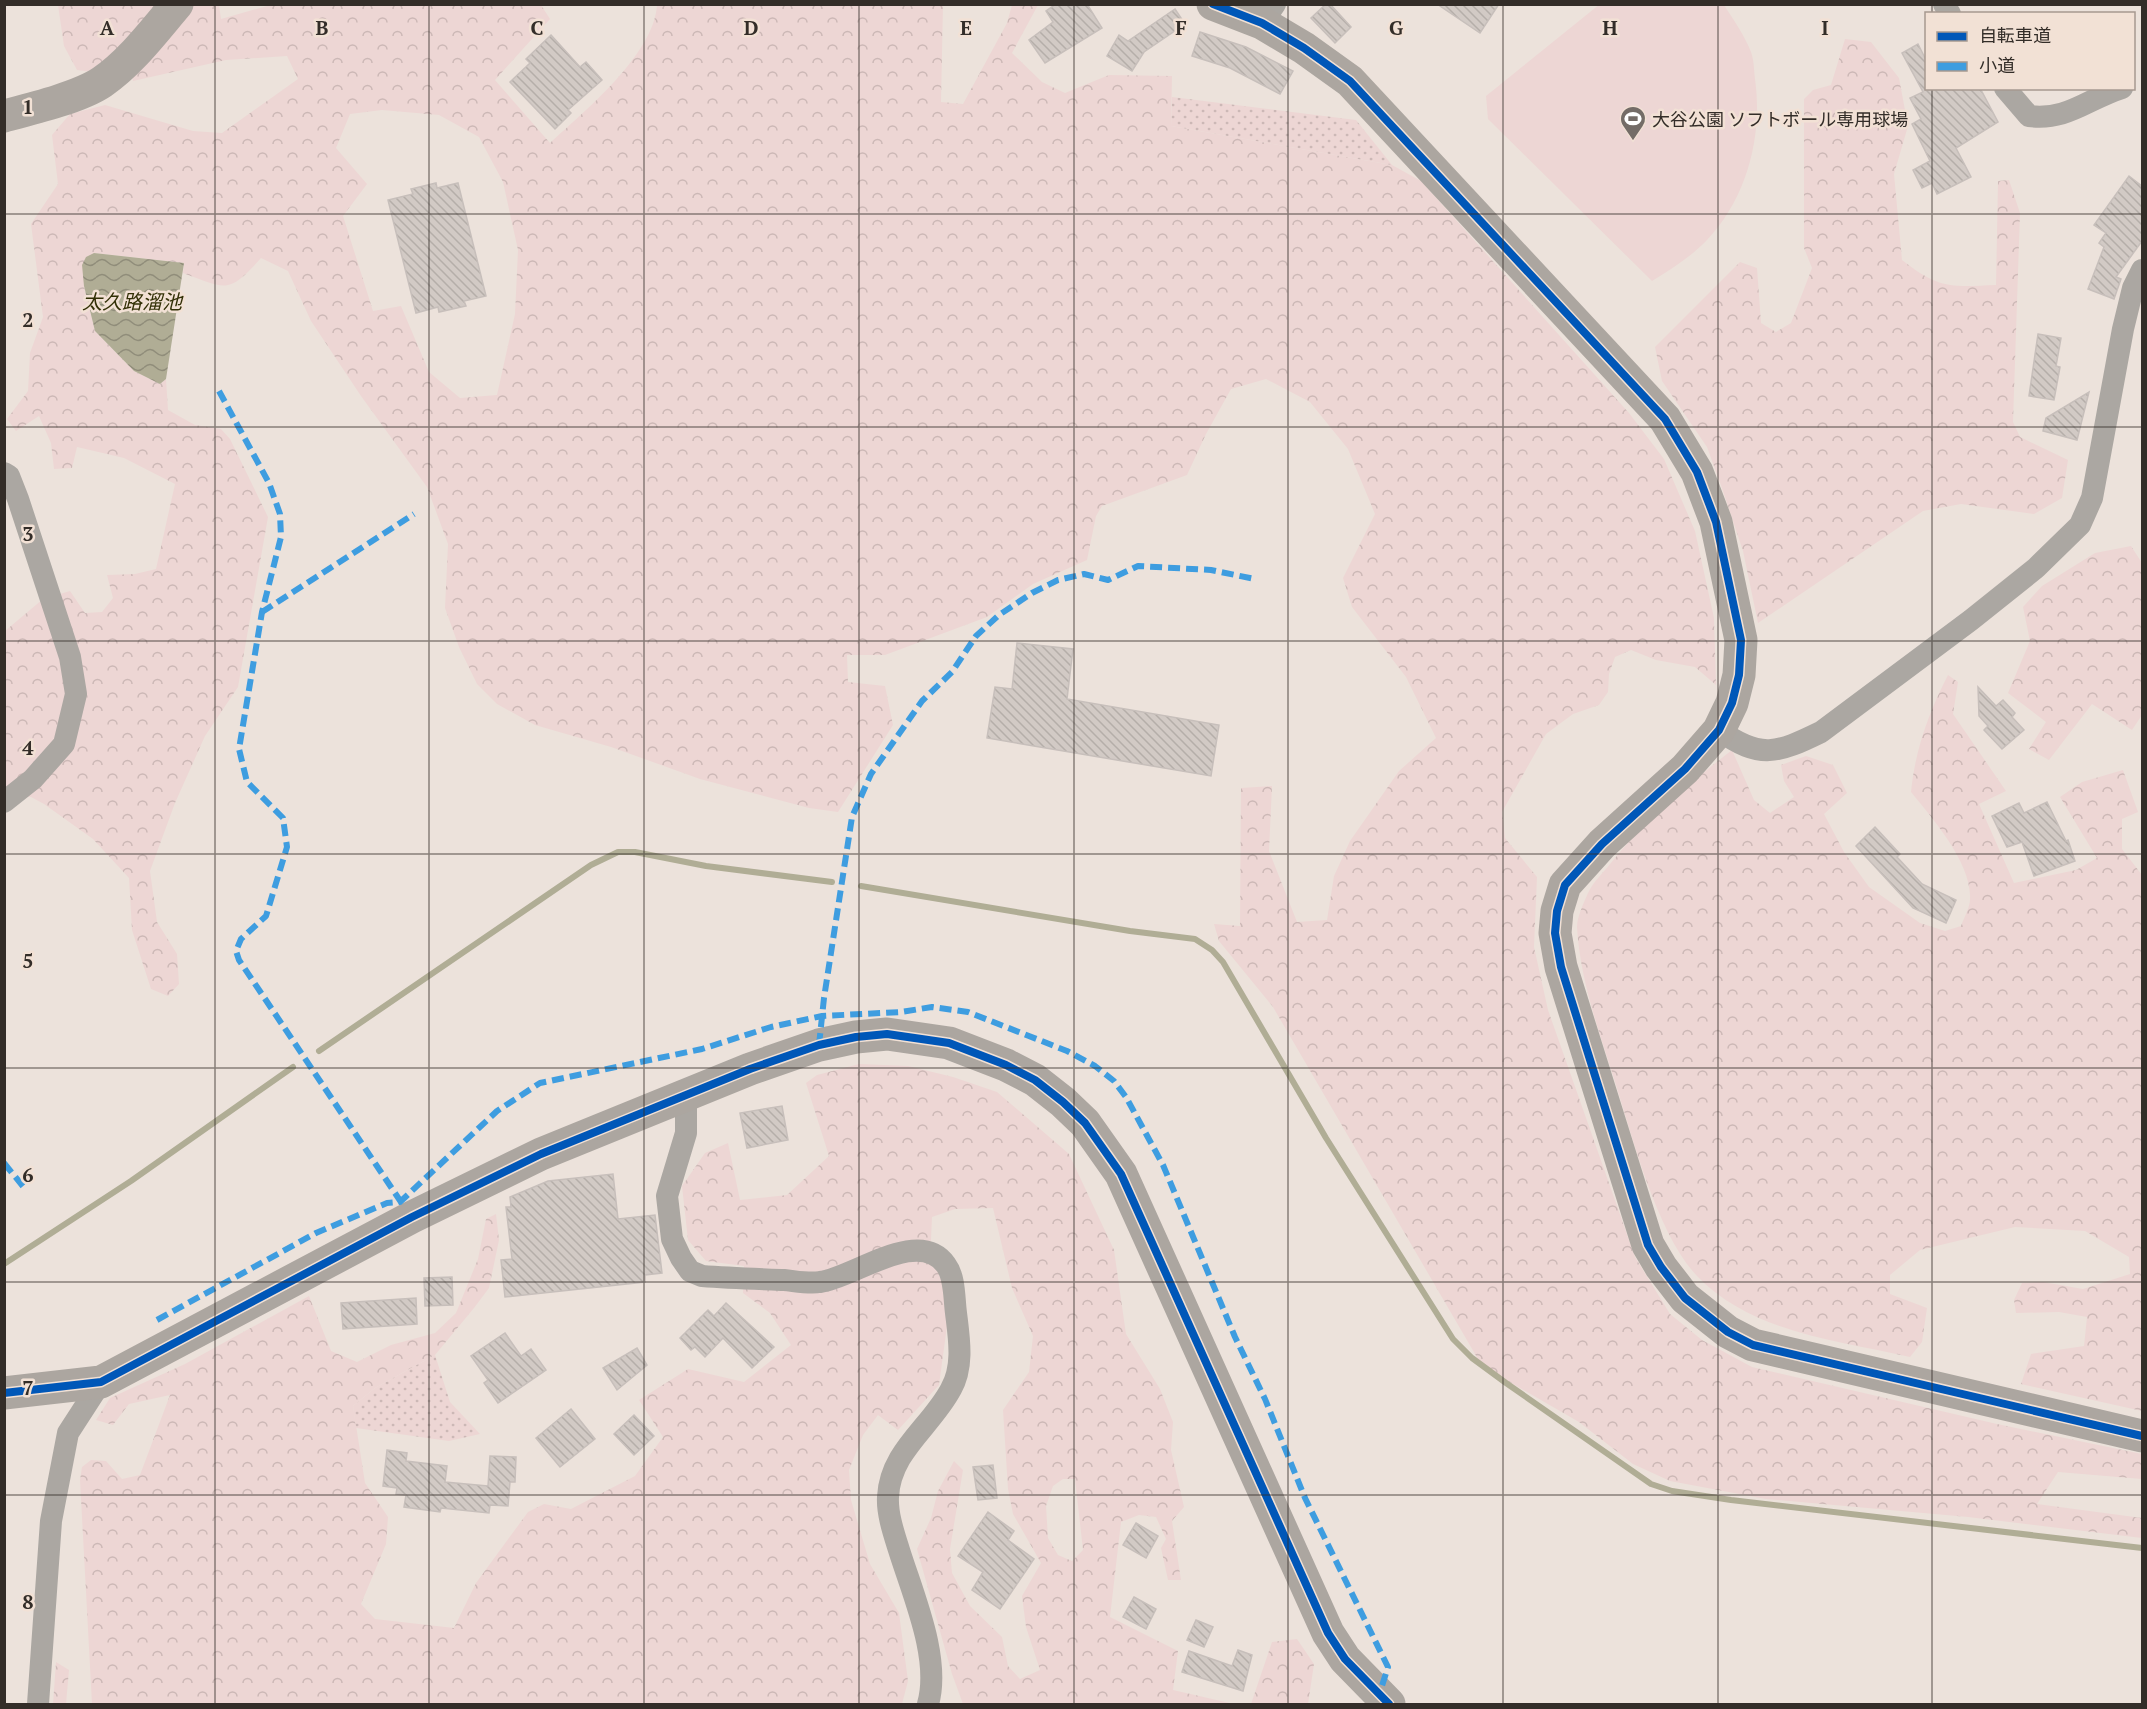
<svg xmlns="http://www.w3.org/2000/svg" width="2147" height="1709" font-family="'PT Serif','Noto Sans JP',serif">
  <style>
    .grass { fill: #edd6d4 }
    .forest { fill: url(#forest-crowns); fill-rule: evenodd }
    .park { fill: url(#park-dots) }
    .water { fill: url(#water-waves) }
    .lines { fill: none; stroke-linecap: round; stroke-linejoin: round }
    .stream { stroke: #b0ad95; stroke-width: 6 }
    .building { fill: url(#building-back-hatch); stroke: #c7bfbb; stroke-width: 1.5 }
    .street { stroke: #aba7a2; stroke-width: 22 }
    .secondary { stroke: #aca6a0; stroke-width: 33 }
    .quiet { stroke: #3e9de0; stroke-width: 6; stroke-dasharray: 12 6; stroke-linecap: butt }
    .cycleway-casing { stroke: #f2e1d5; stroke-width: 11 }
    .cycleway { stroke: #0057b8; stroke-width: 8 }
    .grid { fill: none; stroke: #332d28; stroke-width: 1.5; stroke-opacity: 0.55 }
    .labels { text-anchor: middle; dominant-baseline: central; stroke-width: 5; stroke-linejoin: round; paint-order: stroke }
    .poi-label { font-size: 18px; fill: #332d28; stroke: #f2e1d5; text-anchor: start }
    .water-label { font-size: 20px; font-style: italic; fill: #323006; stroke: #f2e1d5 }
    .grid-label { font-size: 20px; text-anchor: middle; font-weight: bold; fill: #332d28; stroke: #f2e1d5; stroke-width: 5; stroke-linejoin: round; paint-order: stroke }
  </style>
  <defs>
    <pattern id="forest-crowns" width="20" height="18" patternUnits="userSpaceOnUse" patternTransform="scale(1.5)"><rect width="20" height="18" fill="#edd6d4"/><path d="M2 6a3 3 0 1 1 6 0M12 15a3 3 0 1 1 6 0" fill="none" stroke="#ccb8b6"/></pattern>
    <pattern id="park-dots" width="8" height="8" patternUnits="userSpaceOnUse" patternTransform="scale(1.5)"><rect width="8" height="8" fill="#edd6d4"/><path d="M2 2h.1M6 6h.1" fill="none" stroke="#ccb8b6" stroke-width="1.8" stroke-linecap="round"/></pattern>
    <pattern id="water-waves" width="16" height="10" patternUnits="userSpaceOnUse" patternTransform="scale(1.5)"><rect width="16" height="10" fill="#b0ad95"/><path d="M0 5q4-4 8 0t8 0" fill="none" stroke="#908d7a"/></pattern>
    <pattern id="building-back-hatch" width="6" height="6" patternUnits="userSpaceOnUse" patternTransform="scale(1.5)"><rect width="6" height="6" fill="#d2cac5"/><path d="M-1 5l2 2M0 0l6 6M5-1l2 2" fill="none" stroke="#b5aea9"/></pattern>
  </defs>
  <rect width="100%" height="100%" fill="#ece2db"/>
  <path class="grass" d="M1600,4L1724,5C1733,19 1745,36 1751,52C1754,60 1754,71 1755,79C1763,136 1747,198 1707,240C1691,257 1671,269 1652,281L1488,119L1486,96Z"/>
  <g class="forest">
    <path d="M274,4L541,5L550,19L495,80L550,143C585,111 654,54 657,5H943L941,102L963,104L1007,23L1012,5H1038L1012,53L1042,82L1065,93L1109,75L1172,76L1171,126L1392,165L1421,181L1629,413L1664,459L1695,531L1714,618L1716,685L1695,667L1656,660L1631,650L1615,657L1609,674L1608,692L1599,705L1573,714L1546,734L1502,812L1505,838L1537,877L1534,947L1548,1010L1635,1257L1670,1314L1702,1340L1752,1367L1997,1424L2142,1454V1479L2058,1472L2037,1504L2142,1518V1538L1968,1517L1766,1499L1670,1481L1633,1464L1579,1422L1482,1366L1273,1007L1219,941L1214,924L1240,926L1241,788L1272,786L1269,851L1297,922L1327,920L1334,876L1350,841L1399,771L1436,738L1406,677L1352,607L1343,578L1375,514L1348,449L1310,402L1266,379L1231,389L1206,434L1187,475L1102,506L1096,516L1087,560L1033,584L987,617L885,655H847L848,682L885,686L893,725L838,812L809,808L700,779L611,747L535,725L497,704L477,684L459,647L445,608L448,544L427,487L361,396L311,321L288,271L261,258C228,295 227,289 183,273L184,263L94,253L84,286L95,331L134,371L160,384L166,379L168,410L195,425L221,429L230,439L268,517L238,687L205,736L175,803L150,871L157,922L177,954L179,984L168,996L151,989L132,930L129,878L93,839L44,804L31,797H5V631L43,599L70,591L85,613L102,612L113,598L107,575L135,574L156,569L175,484L124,458L77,447L72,468L54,469L51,443L39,416L16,431L7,419L28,391L30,353L43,317L31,224L58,184L52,135L70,114L105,105L193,131L222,133L298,79L287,56L226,60L133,81L130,68L193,5H219L221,19ZM382,110L439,115L479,137L503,182L518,250L515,314L497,395L460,398L429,372L401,306L373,311L343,216L367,184L336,148L350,114Z"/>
    <path d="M58,5H156L110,60L92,72L77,70L64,46Z"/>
    <path d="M1845,39L1871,42L1899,78L1908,126L1894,174L1902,260C1939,289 1950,287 1996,285L1998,181L2009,180L2020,213L2013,422L2020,437L2068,460L2062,498L2034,514L1961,504L1923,511L1758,623L1743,551L1723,491L1707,447L1662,381L1655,347L1740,262L1757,268L1761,323L1776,332L1791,323L1812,268L1804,248V99L1813,90L1831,85Z"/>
    <path d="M2131,546L2142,563V715L2132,730L2092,704L2049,760L2029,749L2046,722L2008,693L2030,641L2023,607L2042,586L2095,553Z"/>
    <path d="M1948,675L1958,682L1953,714L2006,791L1979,804L2014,883L2076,870L2097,858L2060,797L2082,782L2123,770L2138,812L2122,819V849L2142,875V1411L2021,1384L2031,1354L2084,1346L2087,1317L2059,1312L2016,1313L2014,1300L2022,1283L2043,1282L2083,1289L2130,1274L2129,1257L2085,1231L2015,1227L1920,1250L1890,1275V1294L1927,1308L1922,1342L1910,1357C1837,1340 1752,1333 1697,1276C1658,1235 1633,1140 1616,1085C1600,1034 1580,981 1577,927C1577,917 1584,902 1588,893C1593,882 1603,873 1610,864C1646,819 1687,785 1732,750L1754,800L1770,813L1794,797L1784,781L1781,765L1806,756L1833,765L1847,793L1824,814L1844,852L1869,887L1920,923L1945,931L1961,926C1964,918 1970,907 1970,899C1972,863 1932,818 1911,792C1915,750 1929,712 1948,675Z"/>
    <path d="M859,1064L908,1066L953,1077L997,1092L1069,1154L1114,1250L1126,1334L1160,1389L1173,1422L1171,1450L1184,1507L1172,1521L1181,1580H1168L1161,1548L1166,1539L1156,1517L1139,1515L1121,1522L1110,1617L1178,1651L1173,1690L1234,1704H963L952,1674L917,1549L931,1518L938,1491L954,1461L963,1470L950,1549L952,1573L970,1606L1002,1637L1008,1666L1020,1679L1040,1670L1026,1627L1022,1596L1041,1563L1013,1514L1008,1489L1003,1410L1029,1372L1033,1336L1012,1288L993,1208L955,1209L932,1217L930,1262L942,1276L947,1326L939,1385L898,1430L878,1415L863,1435L849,1470L851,1500L870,1564L899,1613L908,1681L902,1704H92L80,1480L82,1467L91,1460L106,1461L122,1479L140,1475L170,1395L129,1404L113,1425L96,1420L110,1398L185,1364L309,1296L331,1351L357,1362L391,1345L435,1333L456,1313L478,1259L486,1219L496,1214L499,1240L489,1288L474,1308L435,1355L375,1388L353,1406L365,1483L388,1517L386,1544L361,1604L375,1619L454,1628L476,1583L528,1512L544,1504L571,1509L635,1476L663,1437L639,1400L688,1369L744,1382L791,1345L770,1313L743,1293L744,1266L706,1261L688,1240L682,1186L705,1153L728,1143L740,1200L787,1195L829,1156L806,1083L817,1075ZM1063,1479H1075L1083,1550L1072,1561L1058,1555L1048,1538L1046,1506L1053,1486Z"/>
    <path d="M1297,1639L1314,1664L1308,1704H1251L1272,1642Z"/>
    <path d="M56,1662L69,1670L66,1704H53Z"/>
  </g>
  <g class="park">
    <path d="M1172,97L1356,120L1392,165L1171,126Z"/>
    <path d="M435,1355L450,1402L480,1434L449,1441L356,1428L353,1406L375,1388Z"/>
  </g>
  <path class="water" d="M94,253L184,263L166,379L160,384L134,371L95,331L84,286L82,265L86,257Z"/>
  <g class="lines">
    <g class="stream">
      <path d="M861,886L1130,931L1195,939L1212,950L1223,962L1326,1138L1453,1339L1472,1358L1506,1383L1651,1484L1672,1491L1731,1500L2142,1548"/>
      <path d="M319,1051L591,865L618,852H635L706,866L832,882"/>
      <path d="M4,1264L131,1181L293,1067"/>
    </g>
  </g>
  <g class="building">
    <path d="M1056,4H1087L1102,28L1045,63L1029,40L1053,22L1046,11Z"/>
    <path d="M1326,4H1330L1351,27L1335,43L1311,18Z"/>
    <path d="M1437,4H1499L1480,33Z"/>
    <path d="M1175,9L1185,24L1144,52L1132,71L1107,56L1119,35L1128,41Z"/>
    <path d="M1200,32L1246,47L1293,71L1280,94L1230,68L1192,56Z"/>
    <path d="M551,35L580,67L586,62L602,80L568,110L571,113L555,129L510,82L530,63L526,59Z"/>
    <path d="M1918,44L1926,60V90L1980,88L1998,122L1956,148L1971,177L1937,194L1932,183L1922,188L1913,170L1930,161L1912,124L1921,119L1910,98L1923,92L1902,53Z"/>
    <path d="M2129,176L2142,186V241L2116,277L2121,279L2114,299L2088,289L2104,247L2099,243L2106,233L2094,225Z"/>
    <path d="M436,183L437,188L458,183L486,296L464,301L466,306L439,312L438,307L416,313L388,200L413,194L411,189Z"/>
    <path d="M2038,334L2061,338L2056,366L2060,367L2054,400L2029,396Z"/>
    <path d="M2089,392L2077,440L2043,431L2046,418Z"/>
    <path d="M1017,643L1073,649L1067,699L1219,725L1211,776L987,738L995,687L1012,689Z"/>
    <path d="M1978,687L1996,706L2003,700L2015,713L2012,717L2024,730L2002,749L1984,730L1988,726L1979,716Z"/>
    <path d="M2047,802L2066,841L2068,840L2075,861L2034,876L2022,842L2007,847L1992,816L2019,803L2024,813Z"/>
    <path d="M1875,827L1900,854L1897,857L1922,884L1956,900L1946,923L1913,908L1856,846Z"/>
    <path d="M782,1106L788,1140L747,1148L740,1113Z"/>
    <path d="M613,1174L618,1219L655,1215L662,1273L645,1275V1282L505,1297L501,1260L512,1259L506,1207H511L510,1197L548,1181Z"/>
    <path d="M452,1277L453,1305L425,1306L424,1278Z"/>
    <path d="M416,1298L417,1324L343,1329L341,1303Z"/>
    <path d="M726,1303L774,1347L752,1368L723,1338L705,1357L695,1347L691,1350L680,1338L708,1310L714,1316Z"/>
    <path d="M505,1333L521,1356L531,1349L546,1370L498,1403L484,1383L488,1380L471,1356Z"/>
    <path d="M637,1348L647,1365L617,1390L603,1368Z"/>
    <path d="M571,1409L595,1439L560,1467L536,1438Z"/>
    <path d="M634,1415L654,1436L634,1455L614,1434Z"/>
    <path d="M387,1450L407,1453L406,1461L447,1466L445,1482L488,1486L490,1456L516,1457L515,1482H510L508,1506L490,1505L489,1513L441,1508L440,1512L404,1507L406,1495L396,1494L397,1488L383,1486Z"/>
    <path d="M993,1465L997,1498L978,1500L973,1467Z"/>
    <path d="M988,1512L1014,1531L1008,1540L1034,1559L1000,1609L972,1590L983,1572L958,1556Z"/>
    <path d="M1136,1523L1158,1536L1146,1558L1123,1545Z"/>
    <path d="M1134,1597L1156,1609L1146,1629L1123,1617Z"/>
    <path d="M1196,1620L1213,1627L1204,1647L1187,1640Z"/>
    <path d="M1238,1650L1252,1655L1243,1691L1182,1672L1189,1651L1232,1666Z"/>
  </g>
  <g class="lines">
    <g class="street">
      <path d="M1944,4L1950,14"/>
      <path d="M1262,23L1275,4"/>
      <path d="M2005,88L2029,116C2067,121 2087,99 2122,88"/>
      <path d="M4,473L9,476L18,499L70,657L76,694L64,744L33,779L4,802"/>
      <path d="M1719,730C1760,760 1778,753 1821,732L1971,620L2036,568L2080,525L2092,498L2123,329L2133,288L2142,270"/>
      <path d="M686,1093V1133L667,1196L672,1239L681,1258L690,1271L702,1276C729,1278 757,1279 784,1280C795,1281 809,1284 820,1282C853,1278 919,1226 946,1265C955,1277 954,1298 956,1313C959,1338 964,1366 951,1389C931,1427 890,1451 888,1497C887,1514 894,1534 899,1550C913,1595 941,1658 928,1704"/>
      <path d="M38,1704L51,1521L68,1433L101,1382"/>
    </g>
    <g class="secondary">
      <path d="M1213,4L1262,23L1304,48L1350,81L1665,419L1697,472L1716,522L1741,640L1739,675L1732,703L1719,730L1685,769L1602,844L1565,885L1557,911L1555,933L1561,967L1648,1245L1661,1267L1685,1298L1728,1332L1753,1345L2142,1436"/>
      <path d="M4,116C31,109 80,97 102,82C131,62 154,31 177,4"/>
      <path d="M4,1393L101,1382L412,1217L541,1154L750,1069L819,1045L856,1037L887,1034L949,1043L1006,1065L1035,1080L1063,1102L1085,1123L1121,1174L1328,1633L1345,1659L1389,1704"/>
    </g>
    <g class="quiet">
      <path d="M219,391L269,483L280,514L281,537L262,612L239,749L247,782L283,818L287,847L266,916L241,939L236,951L239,960L403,1205"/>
      <path d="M262,612L414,514"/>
      <path d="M819,1045L824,998L852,817L871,774L922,701L952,672L976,636L999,615L1032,593L1058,580L1084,574L1108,580L1138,566L1211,570L1255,579"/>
      <path d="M4,1163L26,1190"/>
      <path d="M157,1320L316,1233L387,1203L400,1202L497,1111L540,1083L702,1049L771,1027L822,1016L901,1012L932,1007L968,1012L1067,1051L1095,1066L1114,1081L1126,1097L1163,1165L1235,1337L1265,1399L1305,1498L1388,1667L1379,1695"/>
    </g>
    <defs>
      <g id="cycleway">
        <path d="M1213,4L1262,23L1304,48L1350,81L1665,419L1697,472L1716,522L1741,640L1739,675L1732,703L1719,730L1685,769L1602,844L1565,885L1557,911L1555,933L1561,967L1648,1245L1661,1267L1685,1298L1728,1332L1753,1345L2142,1436"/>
        <path d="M4,1393L101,1382L412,1217L541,1154L750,1069L819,1045L856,1037L887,1034L949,1043L1006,1065L1035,1080L1063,1102L1085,1123L1121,1174L1328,1633L1345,1659L1389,1704"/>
      </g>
    </defs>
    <use href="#cycleway" class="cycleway-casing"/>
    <use href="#cycleway" class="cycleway"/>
  </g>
  <path class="grid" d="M215,4V1704M429,4V1704M644,4V1704M859,4V1704M1074,4V1704M1288,4V1704M1503,4V1704M1718,4V1704M1932,4V14M1932,88V1704M4,214H2142M4,427H2142M4,641H2142M4,854H2142M4,1068H2142M4,1282H2142M4,1495H2142"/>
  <defs>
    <symbol id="stadium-pin" viewBox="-11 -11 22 30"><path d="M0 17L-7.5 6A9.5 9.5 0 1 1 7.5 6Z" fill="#746c67" stroke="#f2e1d5"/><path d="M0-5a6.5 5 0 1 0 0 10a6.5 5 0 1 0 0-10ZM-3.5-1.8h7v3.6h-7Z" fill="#fff"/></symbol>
  </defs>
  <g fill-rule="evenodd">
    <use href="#stadium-pin" x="1618" y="104" width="30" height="40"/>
  </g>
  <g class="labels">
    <g class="poi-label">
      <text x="1652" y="119">大谷公園 ソフトボール専用球場</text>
    </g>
    <g class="water-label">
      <text x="132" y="301">太久路溜池</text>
    </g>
  </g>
  <g class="grid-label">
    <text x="107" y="35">A</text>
    <text x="322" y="35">B</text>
    <text x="537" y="35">C</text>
    <text x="751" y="35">D</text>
    <text x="966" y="35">E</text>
    <text x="1181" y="35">F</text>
    <text x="1396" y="35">G</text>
    <text x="1610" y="35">H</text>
    <text x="1825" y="35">I</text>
    <text x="28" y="114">1</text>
    <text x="28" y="327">2</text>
    <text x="28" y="541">3</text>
    <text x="28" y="755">4</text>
    <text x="28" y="968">5</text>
    <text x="28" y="1182">6</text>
    <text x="28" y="1395">7</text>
    <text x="28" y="1609">8</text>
  </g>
  <rect width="2147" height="1709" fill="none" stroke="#332d28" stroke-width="12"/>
  <rect x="1925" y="12" width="210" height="78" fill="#f2e1d5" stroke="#a69990" stroke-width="1.5"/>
  <rect x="1937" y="32" width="30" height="9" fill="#0057b8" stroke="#a69990" stroke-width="1.5"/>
  <text x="1979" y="42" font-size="18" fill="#332d28">自転車道</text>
  <rect x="1937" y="62" width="30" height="9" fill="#3e9de0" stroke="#a69990" stroke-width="1.5"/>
  <text x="1979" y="72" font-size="18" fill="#332d28">小道</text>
</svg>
